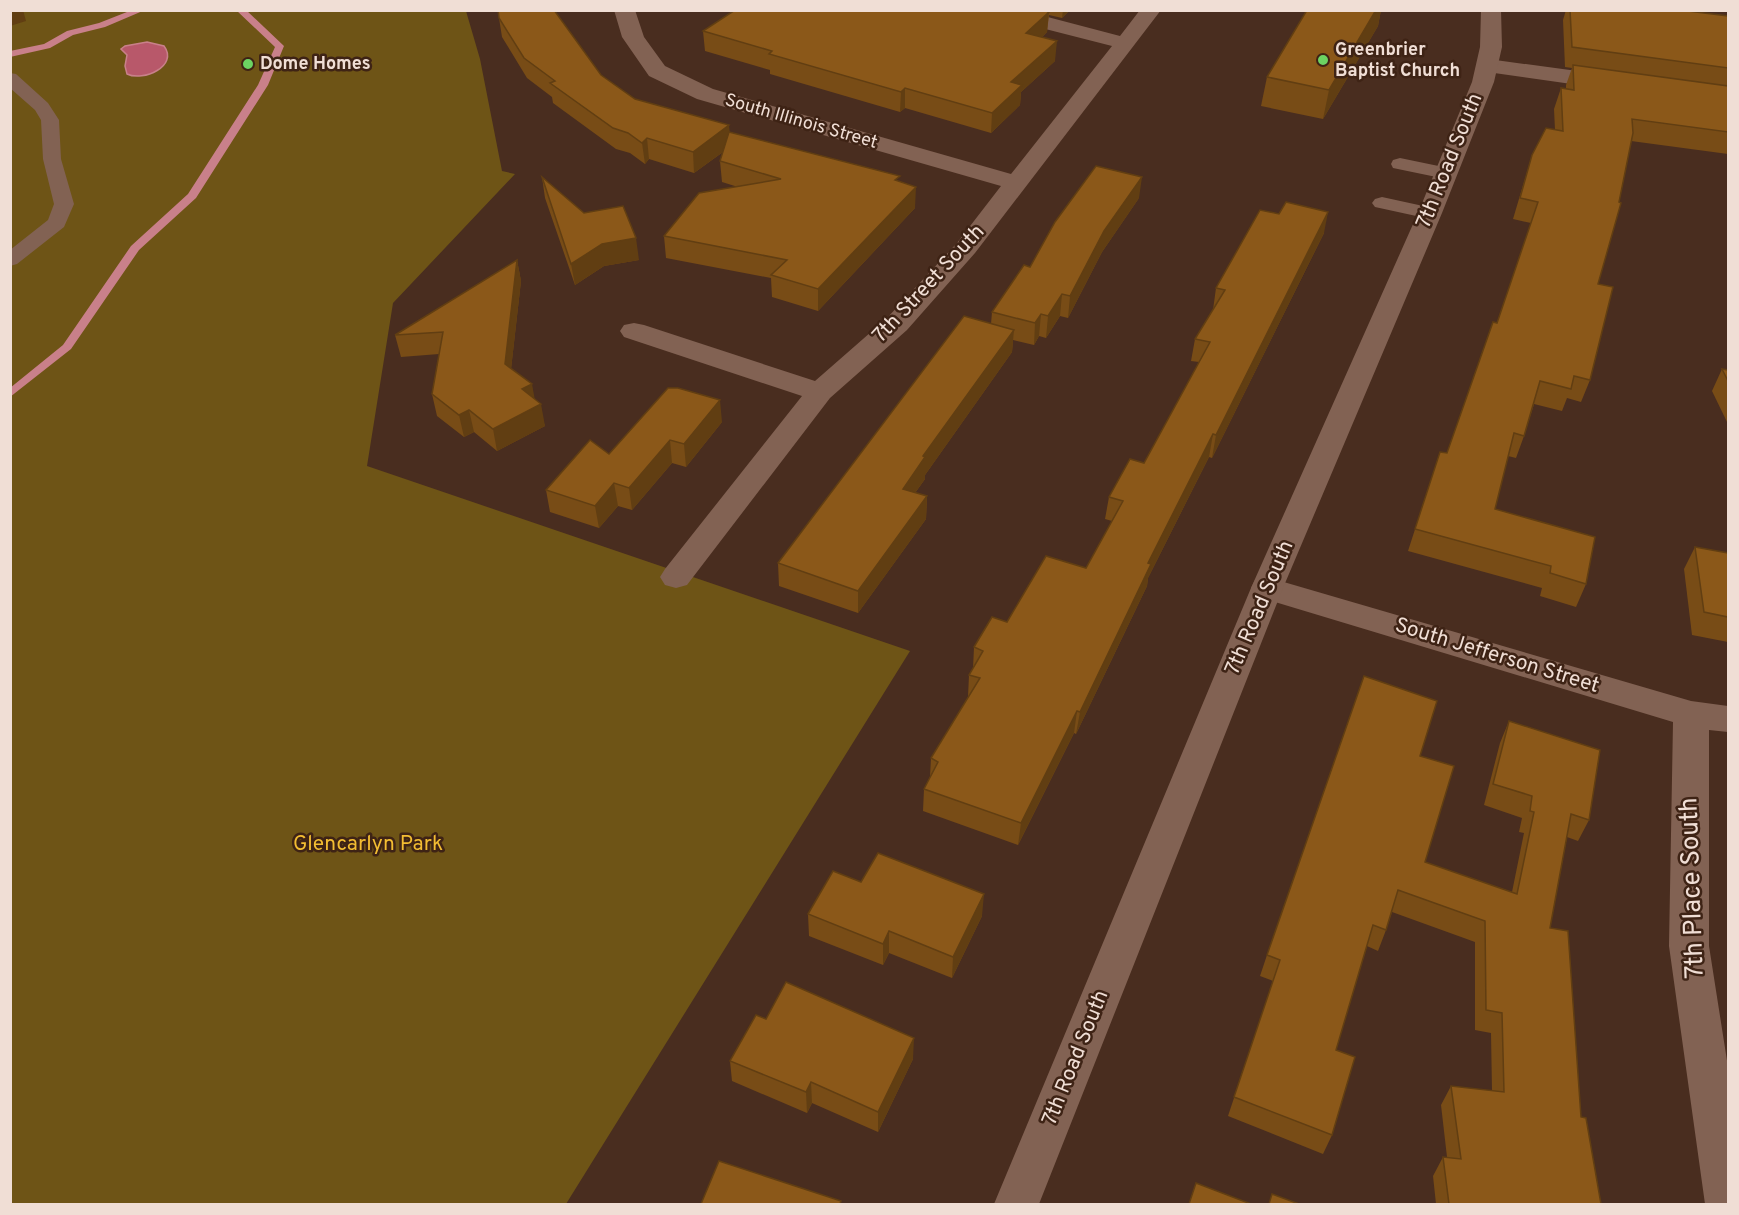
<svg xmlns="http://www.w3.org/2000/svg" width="1739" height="1215" font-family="Overpass,sans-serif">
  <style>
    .green { fill: #6e5416 }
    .water { fill: #b8586a; stroke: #c9808a; stroke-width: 1.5 }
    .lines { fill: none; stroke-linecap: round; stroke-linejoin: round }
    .stream { fill: #c9808a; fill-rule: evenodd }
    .lane { fill: #826253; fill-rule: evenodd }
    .street { fill: #826253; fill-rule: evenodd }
    .secondary { fill: #826253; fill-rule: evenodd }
    .wall { fill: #784c16 }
    .shaded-wall { fill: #613e12 }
    .building { fill: #8b5819; stroke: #613e12; stroke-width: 1.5 }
    .poi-dot { fill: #6cd362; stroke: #3e2315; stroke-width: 2 }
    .labels { text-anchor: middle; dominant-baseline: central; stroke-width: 5; stroke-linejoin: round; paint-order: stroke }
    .far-poi-label { font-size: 18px; font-weight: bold; fill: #f0ded5; stroke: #3e2315; text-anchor: start }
    .far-street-label { font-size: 18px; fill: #f0ded5; stroke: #3e2315 }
    .street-label { font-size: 21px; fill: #f0ded5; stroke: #3e2315 }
    .park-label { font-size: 21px; fill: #f3bd32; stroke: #3e2315 }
    .near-street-label { font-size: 26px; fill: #f0ded5; stroke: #3e2315 }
  </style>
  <rect width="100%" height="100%" fill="#492d1f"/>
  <path class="green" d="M10,11H466L480,59L502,171L515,174L393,303L367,466L910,651L566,1204H11Z"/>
  <path class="water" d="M147,42L164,46C179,66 143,82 127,74L125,66L127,55L121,49L125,46Z"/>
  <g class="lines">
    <g class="stream">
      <path d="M132,10H145L105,27L73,35L50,48L10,57V51L44,44L67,31L99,23Z"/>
      <path d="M236,10H246L284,46L268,85L196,198L139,250L71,349L10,397V388L63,345L131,246L188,194L258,85L275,47Z"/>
    </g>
    <g class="lane">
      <path d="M10,73L16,74L48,103L59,120L61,159L74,204L64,227L17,264L10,266V250L48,220L54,204L43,159L41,120L35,110L10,88Z"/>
      <path d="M1400,158L1453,169L1455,173L1453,177L1446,179L1393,168L1391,164L1393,160Z"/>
      <path d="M1382,197L1437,209L1440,213L1437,217L1430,219L1375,207L1372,203L1375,199Z"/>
    </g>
    <g class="street">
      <path d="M614,10H635L644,37L665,66L713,89L1011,174L1112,46L987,14L984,10H1021L1120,36L1140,10H1161L975,253L907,330L830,398L687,585L676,588L665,585L660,577L665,569L802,396L624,337L620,331L624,325L634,323L644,325L815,381L887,318L957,243L1001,186L697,99L649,76L622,37Z"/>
      <path d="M1488,59L1614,76L1622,78L1625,83L1622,88L1614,90L1480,71L1477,66L1480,61Z"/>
      <path d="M1267,577L1691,701L1728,706V732L1709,730V946L1728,1067V1204H1705L1669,946L1673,722L1255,596L1251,588L1255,580Z"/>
    </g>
    <path class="secondary" d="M1481,10H1501L1502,47L1494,82L1442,213L1283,588L1039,1204H994L1251,588L1418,213L1472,82L1480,47Z"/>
  </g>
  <g class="wall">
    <path d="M735,10H1070L1062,18L1049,15L1047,32L1042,37L1055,61L1021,92L1020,105L991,133L905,108L900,112L770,74V70L705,51L703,31Z"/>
    <path d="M1307,10H1381L1378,26L1323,119L1261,106L1267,77Z"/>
    <path d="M1566,10H1680L1728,16V154L1631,141L1598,284L1590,380L1581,402L1567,398L1562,411L1534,404L1524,436L1516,458L1508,456L1495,509L1586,584L1576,607L1540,596L1542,588L1408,551L1440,452L1447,453L1497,323L1531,223L1513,219L1532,155L1555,130L1554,109L1561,88L1566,89V85L1572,68L1565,67L1563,20Z"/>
    <path d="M499,18L601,75L635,99L730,132L900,182L915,208L818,311L772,297L771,278L666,258L664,236L738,187L722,182L720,161L723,152L694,173L649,159L645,164L630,153L616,149L553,103L552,97L527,78L502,37Z"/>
    <path d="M542,177L584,213L639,260L604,266L575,285L545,198Z"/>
    <path d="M1139,198L1102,252L1068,318L1060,316L1046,338L1039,336L1034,345L1013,340L1012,352L925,475V479L915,493L927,496L926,519L858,613L779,586L778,563L991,324L992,312L1030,267Z"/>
    <path d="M1279,214L1324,233L1212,458L1209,457L1148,578L1147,586L1076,734L1074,733L1018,845L923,811L924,789L930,777L931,758L968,697L969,675L973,669L974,647L1007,622L1086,568L1112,521L1105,519L1109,497L1144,463L1199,362L1191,361L1195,339L1213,310L1216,288Z"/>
    <path d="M517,260L521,281L511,369L535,399L545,426L497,451L474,432L464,437L437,416L432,394L439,354L401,357L395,335Z"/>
    <path d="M1722,369L1728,370V424L1712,391Z"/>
    <path d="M722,422L686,467L672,463L632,510L618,506L599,528L550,512L546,490L609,454Z"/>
    <path d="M1695,547L1728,553V642L1692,635L1684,569Z"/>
    <path d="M1509,721L1589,820L1578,841L1567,837L1550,928L1581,1117L1601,1204H1436L1433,1176L1443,1157H1447L1441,1105L1451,1086L1492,1091L1491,1033L1475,1030V942L1392,912L1386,930L1378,951L1367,946L1336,1050L1332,1135L1323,1154L1228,1116L1273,981L1260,976L1267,955L1420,756L1425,862L1512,892L1524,833L1519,832L1522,818L1484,805L1500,743Z"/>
    <path d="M861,882L982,916L952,978L889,953L883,965L809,936L808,914Z"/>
    <path d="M766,1019L913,1059L878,1132L812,1103L807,1113L732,1081L730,1061Z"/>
  </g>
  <g class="shaded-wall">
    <path d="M10,10H23L26,21L10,26Z"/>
    <path d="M1063,10H1070L1062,18Z"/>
    <path d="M1376,10H1381L1378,26L1323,119L1329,90Z"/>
    <path d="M1049,12L1047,32L1025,53L1026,33Z"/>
    <path d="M1057,41L1055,61L1021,92L1020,105L991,133L992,113L1011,82Z"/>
    <path d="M905,88V108L900,112L901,92Z"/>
    <path d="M729,125L731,146L694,173L693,152Z"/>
    <path d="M647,138L649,159L645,164L642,143Z"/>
    <path d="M1142,177L1139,198L1102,252L1068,318L1070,296L1104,231Z"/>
    <path d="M916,187L915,208L818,311V289Z"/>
    <path d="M1328,212L1324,233L1212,458L1216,435Z"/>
    <path d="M636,238L639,260L604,266L575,285L571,264L602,244Z"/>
    <path d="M517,260L521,281L509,387L505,364Z"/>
    <path d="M1062,294L1060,316L1046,338L1048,316Z"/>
    <path d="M1041,314L1039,336L1034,345L1035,323Z"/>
    <path d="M1014,330L1012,352L925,475V479L902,511L903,489L923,456Z"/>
    <path d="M532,384L536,406L522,389Z"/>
    <path d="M720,400L722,422L686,467L684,444Z"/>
    <path d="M541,404L545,426L497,451L493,429Z"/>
    <path d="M469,410L474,432L464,437L459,415Z"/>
    <path d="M1213,434L1209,457L1148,578L1147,586L1076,734L1080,712L1148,563Z"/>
    <path d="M670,440L672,463L632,510L629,488Z"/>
    <path d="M614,483L618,506L599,528L595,506Z"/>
    <path d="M927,496L926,519L858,613V591Z"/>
    <path d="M1077,711L1074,733L1018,845L1021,823Z"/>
    <path d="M984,894L982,916L952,978L953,957Z"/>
    <path d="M889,931V953L883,965V944Z"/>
    <path d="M914,1038L913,1059L878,1132V1112Z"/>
    <path d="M811,1082L812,1103L807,1113L806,1092Z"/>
  </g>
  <g class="building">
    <path d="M498,10H554L601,75L635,99L729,125L693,152L647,138L642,143L628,133L613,128L550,83L555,81L524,58L499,18Z"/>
    <path d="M735,10H1042L1049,12L1026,33L1057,41L1011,82L1022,85L992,113L905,88L901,92L769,54L772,51L703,31Z"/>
    <path d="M1307,10H1376L1329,90L1267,77Z"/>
    <path d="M1570,10H1680L1728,16V68L1572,47Z"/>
    <path d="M1573,65L1728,86V132L1632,119L1633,133L1619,202L1621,203L1598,284L1613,287L1590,380L1574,376L1571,389L1540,381L1524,436L1514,433L1495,509L1595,537L1586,584L1550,573L1551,566L1415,529L1440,452L1447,453L1493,322L1497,323L1538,202L1520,198L1532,155L1546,128L1563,131L1561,88L1574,90Z"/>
    <path d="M729,132L900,176L895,180L916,187L818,289L771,275L787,260L664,236L699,193L781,179L720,161Z"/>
    <path d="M1096,166L1142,177L1104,231L1070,296L1062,294L1048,316L1041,314L1035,323L992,312L1024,265L1030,267L1055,222Z"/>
    <path d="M542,177L584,213L623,206L636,238L602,244L571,264Z"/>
    <path d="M1286,202L1328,212L1216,435L1213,434L1148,563L1151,564L1080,712L1077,711L1021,823L924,789L938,762L931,758L980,678L969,675L983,651L974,647L992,617L1007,622L1046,556L1086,568L1123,501L1109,497L1130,459L1144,463L1210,342L1195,339L1225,290L1216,288L1260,210L1279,214Z"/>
    <path d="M517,260L505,364L532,384L522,389L541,404L493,429L469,410L459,415L432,394L443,332L395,335Z"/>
    <path d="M964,316L1014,330L923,456L925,457L903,489L927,496L858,591L778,563Z"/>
    <path d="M1722,369L1728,370V381Z"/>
    <path d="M668,388H678L720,400L684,444L670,440L629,488L614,483L595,506L546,490L590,440L609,454Z"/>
    <path d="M1695,547L1728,553V617L1704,612Z"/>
    <path d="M1364,676L1437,701L1420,756L1454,766L1425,862L1517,894L1534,812L1530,811L1532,796L1493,784L1509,721L1600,750L1589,820L1571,814L1550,928L1568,931L1581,1117L1586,1118L1601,1204H1449L1443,1157L1461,1159L1451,1086L1504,1092L1502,1013L1486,1010L1485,921L1398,890L1386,930L1373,925L1336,1050L1355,1057L1332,1135L1234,1097L1280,960L1267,955Z"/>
    <path d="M878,853L984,894L953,957L889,931L883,944L808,914L833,871L861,882Z"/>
    <path d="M786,982L914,1038L878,1112L811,1082L806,1092L730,1061L756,1015L766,1019Z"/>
    <path d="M719,1161L841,1201L840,1204H701Z"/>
    <path d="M1196,1183L1251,1204H1189Z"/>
    <path d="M1272,1194L1299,1204H1269Z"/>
  </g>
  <g class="poi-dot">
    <circle cx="1323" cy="60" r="6"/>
    <circle cx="248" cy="64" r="6"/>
  </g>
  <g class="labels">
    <g class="far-poi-label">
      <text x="1335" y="50">Greenbrier<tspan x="1335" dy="21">Baptist Church</tspan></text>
      <text x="260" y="64">Dome Homes</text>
    </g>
    <g class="far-street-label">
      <text transform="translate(801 122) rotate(16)">South Illinois Street</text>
    </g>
    <g class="street-label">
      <text transform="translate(1450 161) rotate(-68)">7th Road South</text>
      <text transform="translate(929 284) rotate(-47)">7th Street South</text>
      <text transform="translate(1260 608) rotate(-67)">7th Road South</text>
      <text transform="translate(1497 656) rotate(17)">South Jefferson Street</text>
      <text transform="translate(1076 1058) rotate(-68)">7th Road South</text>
    </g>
    <g class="park-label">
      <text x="368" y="844">Glencarlyn Park</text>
    </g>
    <g class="near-street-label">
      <text transform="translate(1693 888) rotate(-92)">7th Place South</text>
    </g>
  </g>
  <rect width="1739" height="1215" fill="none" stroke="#f0ded5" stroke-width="24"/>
</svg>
